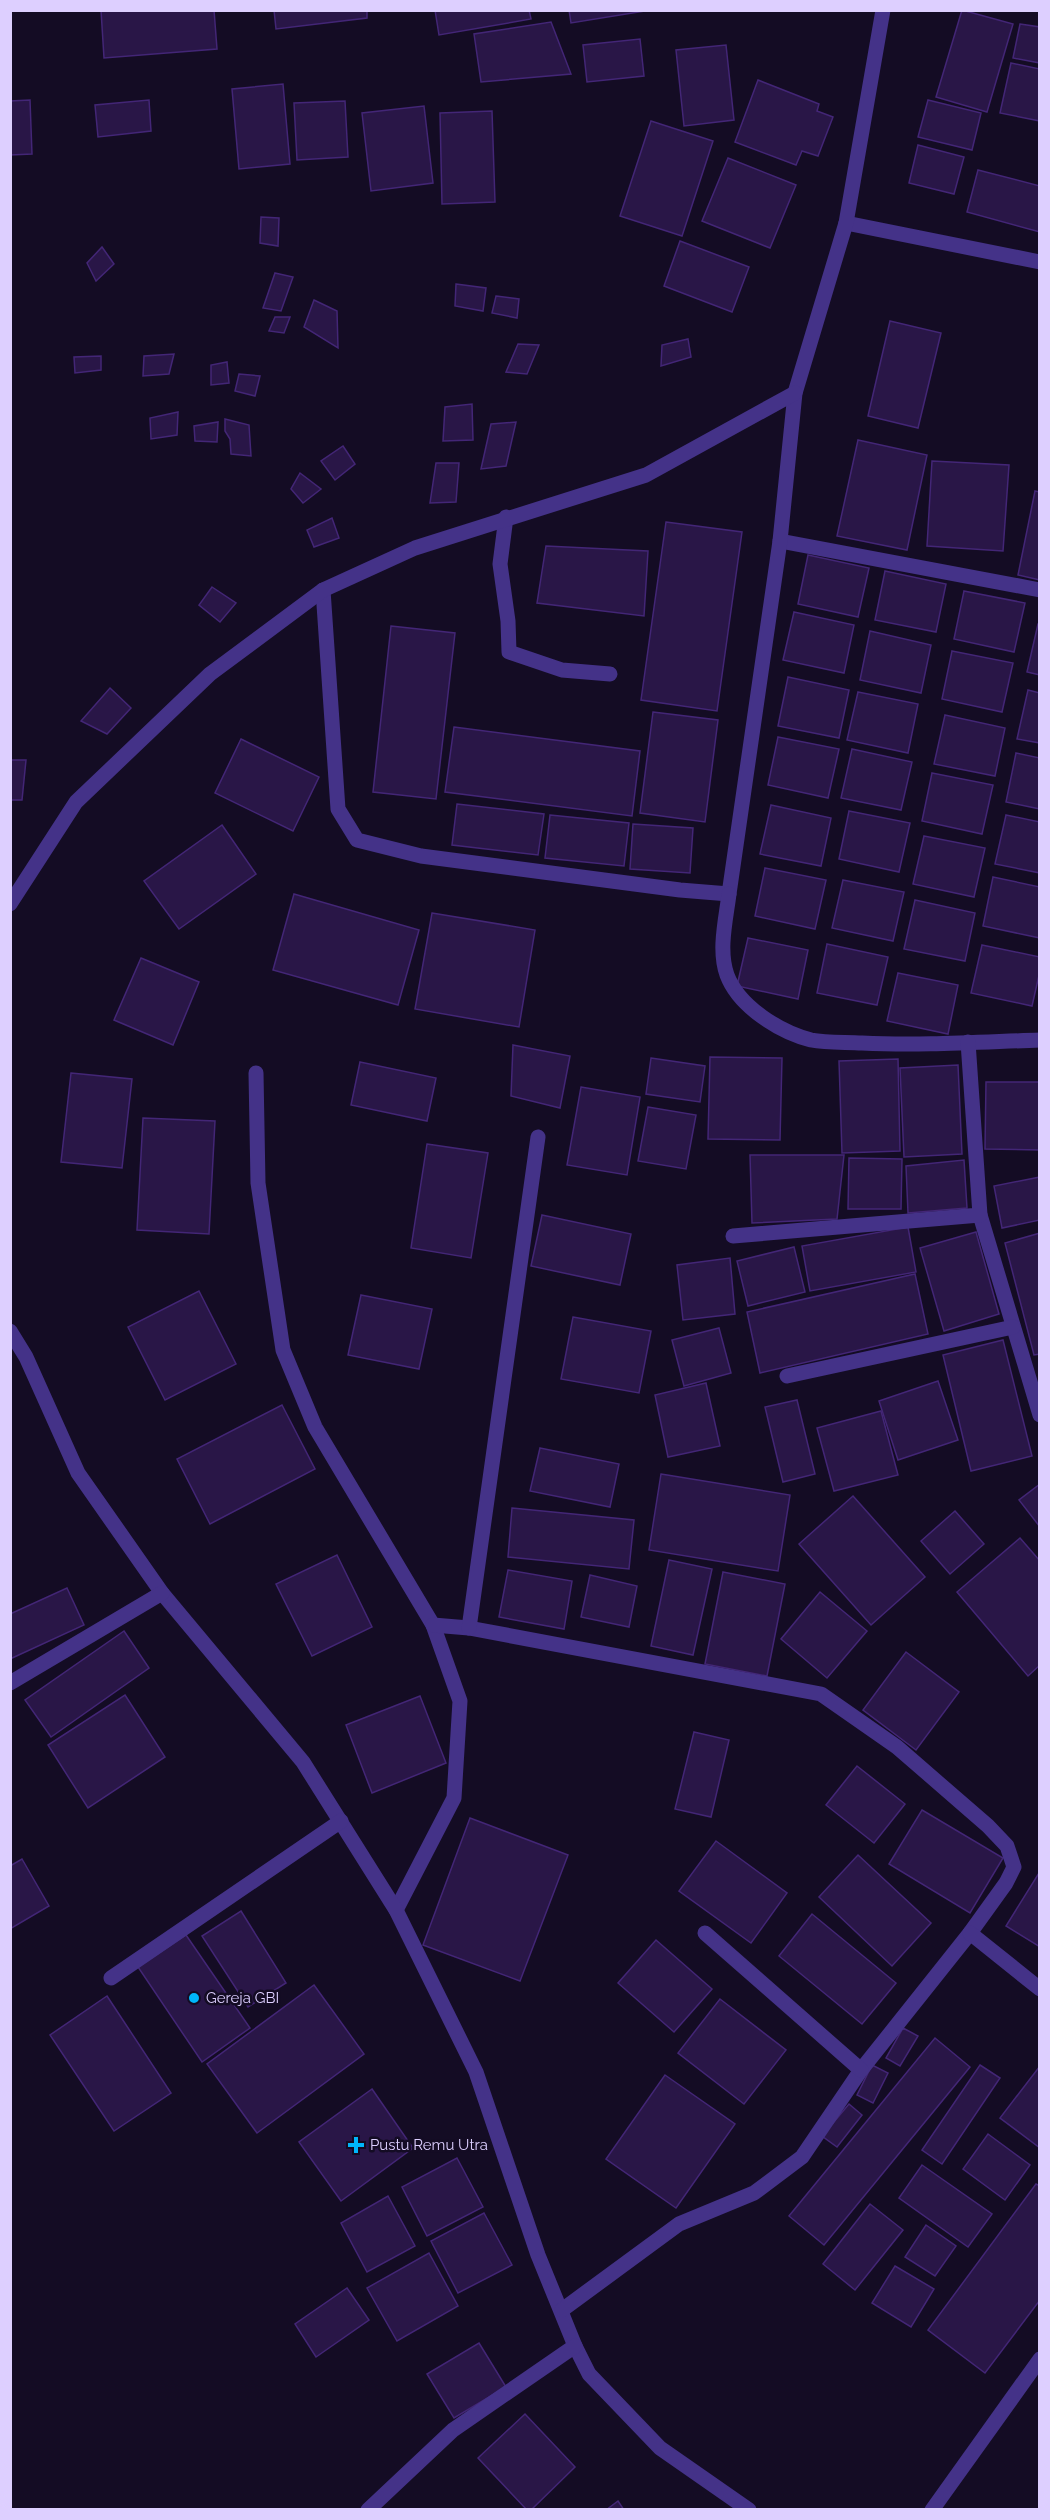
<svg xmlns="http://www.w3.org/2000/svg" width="1050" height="2520" font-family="Raleway,sans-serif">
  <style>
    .building { fill: #291647; stroke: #432676; stroke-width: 1.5 }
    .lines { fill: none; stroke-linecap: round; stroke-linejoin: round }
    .minor { stroke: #443288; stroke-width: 15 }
    .poi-dot { fill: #00b6fa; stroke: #140c24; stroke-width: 2 }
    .labels { text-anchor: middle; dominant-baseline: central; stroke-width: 5; stroke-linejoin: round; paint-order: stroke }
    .poi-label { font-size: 15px; fill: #ddcfff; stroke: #140c24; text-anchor: start }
  </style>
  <rect width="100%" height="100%" fill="#140c24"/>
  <g class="building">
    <path d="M101,10H214L217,49L104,58Z"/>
    <path d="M274,10H367V18L276,29Z"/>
    <path d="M435,10H529L531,19L439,35Z"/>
    <path d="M569,10H651L571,23Z"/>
    <path d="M962,10L1013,24L987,112L936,97Z"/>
    <path d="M551,22L571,74L481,82L474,34Z"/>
    <path d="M1020,24L1040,27V63L1013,58Z"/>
    <path d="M640,39L644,76L587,82L583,45Z"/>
    <path d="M726,45L734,120L684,126L676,50Z"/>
    <path d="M1011,63L1040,69V121L1000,113Z"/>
    <path d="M758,80L819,104L817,111L833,117L818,156L802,151L796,165L735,142Z"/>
    <path d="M283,84L290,164L239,169L232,89Z"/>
    <path d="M30,100L32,154L10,155V101Z"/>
    <path d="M149,100L151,131L98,137L95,105Z"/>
    <path d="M928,100L981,113L972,150L918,137Z"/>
    <path d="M345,101L348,157L297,160L294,103Z"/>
    <path d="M424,106L433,183L371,191L362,113Z"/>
    <path d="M492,111L495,202L442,204L440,113Z"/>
    <path d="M651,121L713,141L682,236L620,216Z"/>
    <path d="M918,145L964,157L954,194L909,183Z"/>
    <path d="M728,158L796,185L770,248L702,221Z"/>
    <path d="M978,170L1040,186V232L967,212Z"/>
    <path d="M261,217L279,218L278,246L260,243Z"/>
    <path d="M680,241L749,267L732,312L664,286Z"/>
    <path d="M102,247L114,264L96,281L87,263Z"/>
    <path d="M275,273L293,277L281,311L263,308Z"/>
    <path d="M456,284L486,288L483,311L455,306Z"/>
    <path d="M496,296L519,299L517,318L492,313Z"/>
    <path d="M314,300L337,311L338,348L304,327Z"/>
    <path d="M275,317H290L284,333L269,331Z"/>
    <path d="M890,321L941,333L918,428L868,416Z"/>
    <path d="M688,339L691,357L661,366L662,345Z"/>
    <path d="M518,344L539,345L527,374L506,372Z"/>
    <path d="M174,354L169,374L143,376L144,356Z"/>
    <path d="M101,356V370L75,373L74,357Z"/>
    <path d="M227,362L229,383L211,385V365Z"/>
    <path d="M239,374L260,376L255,396L235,391Z"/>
    <path d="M472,404L473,440L443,441L445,407Z"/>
    <path d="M178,412L177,435L151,439L150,418Z"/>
    <path d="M225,419L249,425L251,456L231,454L230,439L225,431Z"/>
    <path d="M218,422L217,442L195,441L194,426Z"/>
    <path d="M516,422L506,466L481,469L491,424Z"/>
    <path d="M858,440L927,455L907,550L837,536Z"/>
    <path d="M343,446L355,464L335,480L321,461Z"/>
    <path d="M932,461L1009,465L1003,551L927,546Z"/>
    <path d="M436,463H459L456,502L430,503Z"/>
    <path d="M300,473L321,489L303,503L291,489Z"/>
    <path d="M1035,491L1040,492V580L1018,575Z"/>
    <path d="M332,518L339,538L314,547L307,530Z"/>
    <path d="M666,522L742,532L717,711L641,700Z"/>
    <path d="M546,546L648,551L644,616L537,603Z"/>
    <path d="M808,555L869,568L858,617L798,604Z"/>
    <path d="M885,571L946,584L936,632L875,620Z"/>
    <path d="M212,587L236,603L220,622L199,605Z"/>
    <path d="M964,591L1025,603L1014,652L954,639Z"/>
    <path d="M794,612L854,625L844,673L783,660Z"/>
    <path d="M1038,624H1040V675L1027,672Z"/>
    <path d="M391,626L455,633L436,799L373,792Z"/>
    <path d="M870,631L931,645L921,693L860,680Z"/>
    <path d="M952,651L1013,663L1002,712L942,699Z"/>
    <path d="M788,677L849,690L839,738L778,726Z"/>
    <path d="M110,688L131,708L107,734L81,721Z"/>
    <path d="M1028,690L1040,693V743L1017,739Z"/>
    <path d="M858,692L918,704L908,753L847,740Z"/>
    <path d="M653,712L718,720L705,822L640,813Z"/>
    <path d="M945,715L1005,728L995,776L934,764Z"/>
    <path d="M454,727L640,751L632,816L445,792Z"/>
    <path d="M778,737L839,749L828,798L768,785Z"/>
    <path d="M241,739L319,777L293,831L215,793Z"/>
    <path d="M852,749L912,762L901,810L841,798Z"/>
    <path d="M1016,753L1040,758V809L1006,802Z"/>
    <path d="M10,760H26L22,800H10Z"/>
    <path d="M932,773L993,785L982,834L922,821Z"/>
    <path d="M457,804L544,814L538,855L452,845Z"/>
    <path d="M771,805L831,818L821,866L760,854Z"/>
    <path d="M849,811L910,823L899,872L839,859Z"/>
    <path d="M550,815L629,823L624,866L545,858Z"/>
    <path d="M1006,815L1040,822V873L995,864Z"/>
    <path d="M633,824L693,828L690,873L630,869Z"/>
    <path d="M222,825L256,874L179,929L144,881Z"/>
    <path d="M924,836L985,848L974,897L913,884Z"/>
    <path d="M765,868L826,880L815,929L755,916Z"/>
    <path d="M993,877L1040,887V938L983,926Z"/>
    <path d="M843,880L904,892L893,941L832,928Z"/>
    <path d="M294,894L419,930L398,1005L273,970Z"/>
    <path d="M915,900L975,913L965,961L904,949Z"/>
    <path d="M432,913L535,930L519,1027L415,1009Z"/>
    <path d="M748,938L808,950L798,999L737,986Z"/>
    <path d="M827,944L888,957L877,1005L817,993Z"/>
    <path d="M982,945L1040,957V971L1032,1006L971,993Z"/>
    <path d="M141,958L199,982L173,1045L114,1020Z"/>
    <path d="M898,973L958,985L948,1034L887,1021Z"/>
    <path d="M513,1045L570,1056L560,1108L511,1096Z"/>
    <path d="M710,1057L782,1058L780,1140L708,1139Z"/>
    <path d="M651,1058L705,1066L700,1102L646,1094Z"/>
    <path d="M898,1059L900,1151L842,1153L839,1061Z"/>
    <path d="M360,1062L436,1078L427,1121L351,1105Z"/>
    <path d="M958,1065L962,1154L904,1157L900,1068Z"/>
    <path d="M71,1073L132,1079L122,1168L61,1162Z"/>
    <path d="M986,1082H1040V1150L985,1149Z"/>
    <path d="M581,1087L640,1097L627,1175L567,1165Z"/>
    <path d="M648,1107L696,1115L686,1169L638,1161Z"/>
    <path d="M143,1118L215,1121L209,1234L137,1230Z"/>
    <path d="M427,1144L488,1153L471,1258L411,1248Z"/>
    <path d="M750,1155H844L837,1219L752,1223Z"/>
    <path d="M849,1158L902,1159L901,1209H848Z"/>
    <path d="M964,1160L967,1208L908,1213L906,1166Z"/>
    <path d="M1040,1177V1220L1002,1228L994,1186Z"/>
    <path d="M542,1215L631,1234L620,1285L531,1266Z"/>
    <path d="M908,1227L916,1272L810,1291L802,1246Z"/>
    <path d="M976,1232L999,1314L944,1331L920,1248Z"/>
    <path d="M1040,1233V1354L1034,1355L1005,1243Z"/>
    <path d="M794,1247L805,1292L748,1306L737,1261Z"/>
    <path d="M730,1258L735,1314L683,1320L677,1265Z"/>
    <path d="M915,1274L928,1334L760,1373L747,1312Z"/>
    <path d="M199,1291L236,1364L165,1400L128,1327Z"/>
    <path d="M361,1295L432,1309L419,1369L348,1355Z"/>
    <path d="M573,1317L651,1331L639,1393L561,1379Z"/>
    <path d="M719,1328L731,1373L684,1386L672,1340Z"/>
    <path d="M1003,1340L1032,1456L971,1471L943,1355Z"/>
    <path d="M938,1381L958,1440L898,1460L879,1401Z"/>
    <path d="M706,1383L720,1446L668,1457L655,1395Z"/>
    <path d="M797,1400L815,1474L783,1482L765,1407Z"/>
    <path d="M282,1405L315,1469L210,1524L177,1459Z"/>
    <path d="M881,1411L898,1475L834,1491L817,1428Z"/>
    <path d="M540,1448L619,1464L610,1507L530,1491Z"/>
    <path d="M661,1474L790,1495L778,1571L649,1550Z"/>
    <path d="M1040,1484V1527L1019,1500Z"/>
    <path d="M853,1496L925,1577L871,1625L799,1544Z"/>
    <path d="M512,1508L634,1520L629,1569L508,1557Z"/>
    <path d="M955,1511L984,1544L950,1574L921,1541Z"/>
    <path d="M1020,1538L1040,1561V1665L1028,1676L957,1592Z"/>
    <path d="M337,1555L372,1627L312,1656L276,1584Z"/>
    <path d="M669,1560L712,1569L693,1655L651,1646Z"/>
    <path d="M508,1570L572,1581L564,1629L499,1617Z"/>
    <path d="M723,1572L785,1584L767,1676L705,1664Z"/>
    <path d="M590,1575L637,1586L629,1627L581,1617Z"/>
    <path d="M67,1588L84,1625L10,1659V1614Z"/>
    <path d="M820,1592L867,1631L827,1678L781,1639Z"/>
    <path d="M124,1631L149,1668L51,1737L25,1700Z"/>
    <path d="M906,1652L959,1692L916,1750L863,1710Z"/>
    <path d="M125,1695L165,1757L88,1808L48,1745Z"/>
    <path d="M420,1696L446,1763L372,1793L346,1725Z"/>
    <path d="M694,1732L729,1740L711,1817L675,1809Z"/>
    <path d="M857,1766L905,1804L874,1843L826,1805Z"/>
    <path d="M922,1810L1003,1858L970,1913L889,1864Z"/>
    <path d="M470,1818L568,1855L520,1981L423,1945Z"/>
    <path d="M716,1841L787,1893L751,1943L679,1891Z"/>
    <path d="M858,1855L931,1923L892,1966L819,1897Z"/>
    <path d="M22,1859L49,1906L10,1929V1866Z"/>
    <path d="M1039,1873H1040V1947L1006,1926Z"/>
    <path d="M241,1911L286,1983L248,2007L202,1936Z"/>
    <path d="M812,1914L896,1983L862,2024L779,1956Z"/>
    <path d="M186,1935L250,2028L202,2062L138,1967Z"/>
    <path d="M656,1940L712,1989L674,2032L618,1983Z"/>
    <path d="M314,1985L364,2054L257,2133L207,2064Z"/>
    <path d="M107,1996L171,2093L114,2131L50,2035Z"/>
    <path d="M720,1999L786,2050L744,2104L678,2053Z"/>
    <path d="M903,2028L918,2036L900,2066L886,2058Z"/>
    <path d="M935,2038L970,2067L824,2245L789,2216Z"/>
    <path d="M872,2065L888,2073L873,2103L857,2095Z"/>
    <path d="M980,2065L1000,2078L942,2164L922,2150Z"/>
    <path d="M1040,2066V2148L1000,2118Z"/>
    <path d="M665,2075L735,2124L676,2208L606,2159Z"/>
    <path d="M372,2089L413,2148L341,2201L299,2142Z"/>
    <path d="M849,2104L862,2115L837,2147L822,2136Z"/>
    <path d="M988,2134L1030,2165L1005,2200L963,2169Z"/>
    <path d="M457,2158L483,2207L427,2236L402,2187Z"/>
    <path d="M922,2165L992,2214L968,2247L899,2198Z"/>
    <path d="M1036,2184L1040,2186V2300L985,2373L928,2330Z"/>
    <path d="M388,2196L415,2246L367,2272L341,2223Z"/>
    <path d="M870,2204L903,2230L855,2290L823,2264Z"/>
    <path d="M484,2213L512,2265L458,2293L431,2241Z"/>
    <path d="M926,2225L956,2246L935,2276L905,2257Z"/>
    <path d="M429,2253L458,2306L397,2341L367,2288Z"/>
    <path d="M895,2266L934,2289L911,2327L872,2303Z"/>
    <path d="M347,2288L369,2320L316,2357L295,2324Z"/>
    <path d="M479,2343L506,2387L454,2418L427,2374Z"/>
    <path d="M525,2414L575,2467L531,2510H527L478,2458Z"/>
    <path d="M618,2501L624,2510H606Z"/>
  </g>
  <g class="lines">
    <g class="minor">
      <path d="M846,223L1040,262"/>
      <path d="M506,517L500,564L508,621L509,652L562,670L610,674"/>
      <path d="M780,541L1040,590"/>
      <path d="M323,590L338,809L357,840L421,856L680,890L729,894L780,541L795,393L846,223L883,10"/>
      <path d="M729,894C726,919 718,950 727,975C739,1007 780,1032 811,1040C827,1043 845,1042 862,1043C921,1046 980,1042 1040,1040"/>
      <path d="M10,904L76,802L210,674L323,590L415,548L646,475L795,393"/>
      <path d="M256,1073L258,1183L283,1350L315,1427L433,1625L460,1701L454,1798L396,1910"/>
      <path d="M980,1215L1040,1415"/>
      <path d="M733,1236L980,1215L968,1042"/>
      <path d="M10,1331L26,1357L78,1473L162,1593L303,1762L396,1910L476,2072L538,2255L575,2346L589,2374L660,2448L749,2510"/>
      <path d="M787,1376L1013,1327"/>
      <path d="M433,1625L469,1628L821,1694L897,1747L988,1826L1007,1846L1014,1867L1006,1883L970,1933L861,2070L802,2157L754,2193L679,2224L562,2310"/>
      <path d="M469,1628L538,1137"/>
      <path d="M10,1683L162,1593"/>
      <path d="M705,1933L861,2070"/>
      <path d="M970,1933L1040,1989"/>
      <path d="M111,1978L341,1821"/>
      <path d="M368,2510L453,2430L575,2346"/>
      <path d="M932,2510L1040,2359"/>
    </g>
  </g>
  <g class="poi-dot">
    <circle cx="194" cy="1998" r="6"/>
    <path d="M353 2136h6v6h6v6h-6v6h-6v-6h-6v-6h6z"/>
  </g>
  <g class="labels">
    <g class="poi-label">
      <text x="206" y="1998">Gereja GBI</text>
      <text x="370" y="2145">Pustu Remu Utra</text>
    </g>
  </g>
  <rect width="1050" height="2520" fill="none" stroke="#ddcfff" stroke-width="24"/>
</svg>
